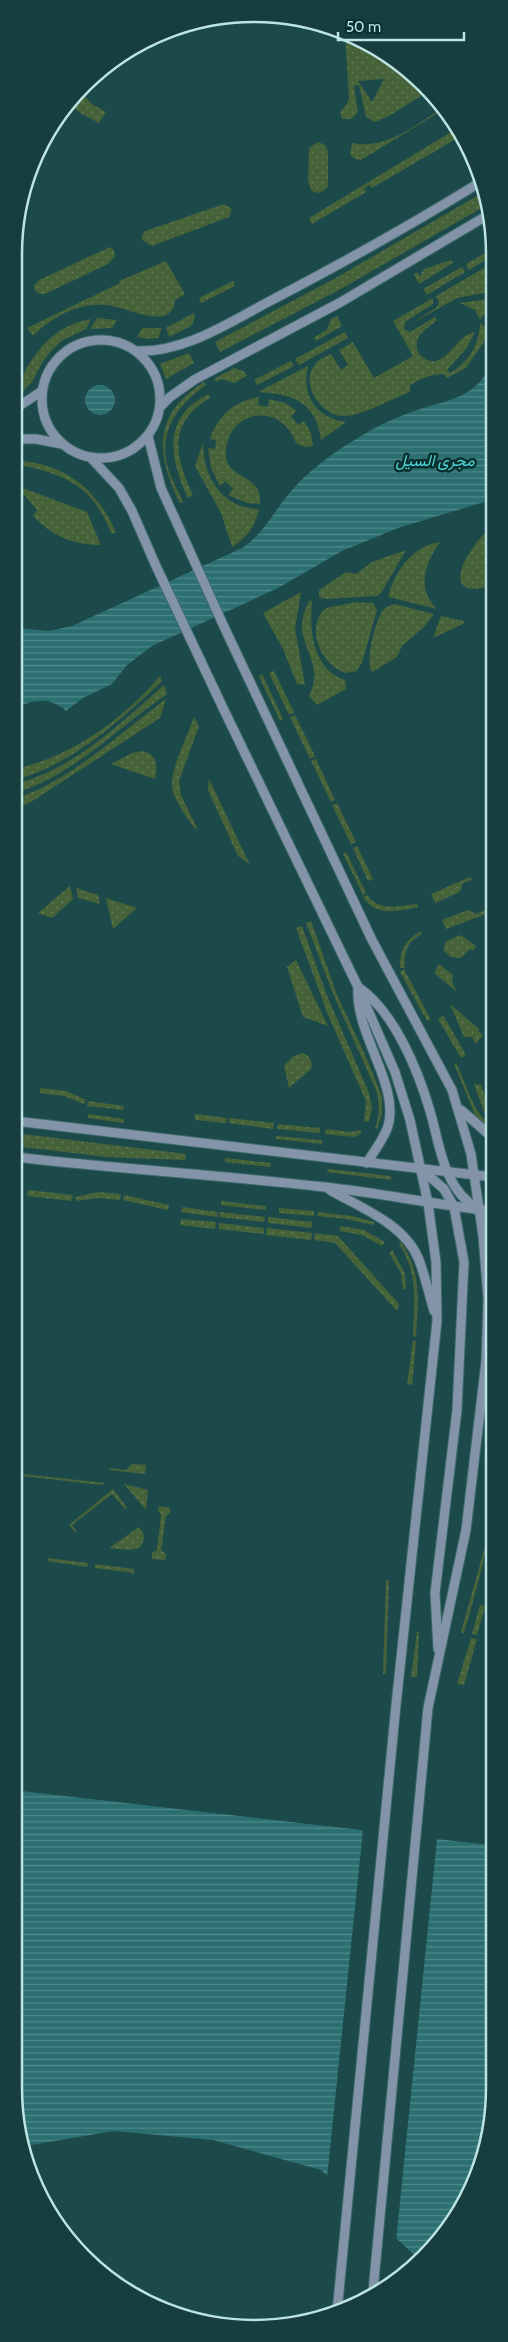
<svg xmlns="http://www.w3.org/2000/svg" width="508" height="2342" font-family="Cabin,Vazirmatn,sans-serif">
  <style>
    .grass { fill: url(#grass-dots); fill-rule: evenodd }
    .water { fill: url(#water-rules) }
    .pier { fill: #1c4a4b }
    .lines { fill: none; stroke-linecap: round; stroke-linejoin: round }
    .minor-casing { stroke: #3c696a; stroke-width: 11 }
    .minor { stroke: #8393a8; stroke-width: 9 }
    .labels { text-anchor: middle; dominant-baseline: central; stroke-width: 5; stroke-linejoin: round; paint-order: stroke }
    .water-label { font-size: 16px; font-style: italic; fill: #52d7d9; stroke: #092f2f }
    .rim { fill: none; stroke: #bde4e5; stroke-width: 2.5 }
  </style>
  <defs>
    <pattern id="grass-dots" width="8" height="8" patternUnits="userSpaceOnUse" patternTransform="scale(1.25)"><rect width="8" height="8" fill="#456238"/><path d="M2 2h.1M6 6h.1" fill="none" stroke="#5e7855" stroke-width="1.8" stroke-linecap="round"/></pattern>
    <pattern id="water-rules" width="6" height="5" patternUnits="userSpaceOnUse" patternTransform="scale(1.25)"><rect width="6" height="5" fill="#2b6f70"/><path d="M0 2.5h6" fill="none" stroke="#518a8b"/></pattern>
  </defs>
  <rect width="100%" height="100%" fill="#1c4a4b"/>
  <g class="grass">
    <path d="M345,34L361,39L423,84L424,94L389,116L375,122L366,117L359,85L354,86L358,112L352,119H342L340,112L347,104L349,98ZM384,79L372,102L358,81Z"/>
    <path d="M82,93L92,104L106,112L99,123L80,113L71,105Z"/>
    <path d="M441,109L443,110L361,160L355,159L350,154L352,143C386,150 414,126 441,109Z"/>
    <path d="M456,129L461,136L372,188L370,185L364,188L366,192L312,224L309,218Z"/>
    <path d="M318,142L325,145L328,152V186C323,193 317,195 311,190L308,181L309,148Z"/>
    <path d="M482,193L485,206L339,290L220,352L215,342L334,279Z"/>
    <path d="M224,204L232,209L229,217L152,246L142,240V235L145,231Z"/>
    <path d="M110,247L114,250L115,256L108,264L45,294H40L35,291L34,286L39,280Z"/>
    <path d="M494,248V255L469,270L466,264Z"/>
    <path d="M451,260L453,263L419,284L414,274L417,272L420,276L424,269Z"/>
    <path d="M166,261L185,294L175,300C173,329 136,312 120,308C112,305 102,304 93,305C70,307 49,320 33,336L27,328L120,283L119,281Z"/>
    <path d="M494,262V291L457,298L409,325L437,307L439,302L436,296Z"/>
    <path d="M462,267L465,272L427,295L423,289Z"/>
    <path d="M233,281L235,286L201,303L199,298Z"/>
    <path d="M433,298V304L405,322L404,329L410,332L435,317L437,320C425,330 411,337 419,354C439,374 451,347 464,337C467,334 472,333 475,332L466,349L447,370L450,373C469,362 479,345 480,323L487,328L494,320V327L466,368L447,378L444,374C435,373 415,380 410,386V392C391,399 361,417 342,416C320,414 297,381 318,361C321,358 327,356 331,354L341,370L348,365L339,350L353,342L374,378L413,356L393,321Z"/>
    <path d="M494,298V311L489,308L480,320L475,310L460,303Z"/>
    <path d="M194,313L195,318L191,326L169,337L166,328Z"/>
    <path d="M337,316L342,326L316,341L314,337L327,330L331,319Z"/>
    <path d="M97,318L117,320L112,328L90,329Z"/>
    <path d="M91,319L86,329L63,340L53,349L43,361L32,382L16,398C16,384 19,384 24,373C40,344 58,325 91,319Z"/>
    <path d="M142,328H162L158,338L149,339L137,337Z"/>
    <path d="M345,332L348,338L299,365L295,359Z"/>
    <path d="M189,353L194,363L166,379L160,364Z"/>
    <path d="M291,361L294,366L257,385L254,380Z"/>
    <path d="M308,366C301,395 316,418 346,422L321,440C316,401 292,394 258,392Z"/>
    <path d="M234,368L244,371L247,376L234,383L222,379L216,382L214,379Z"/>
    <path d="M204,382L206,385C181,402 161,427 166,459C168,474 177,488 183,502L180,503C156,454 152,415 204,382Z"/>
    <path d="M209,394L210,398C167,423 175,456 193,495L188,498C170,458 161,417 209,394Z"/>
    <path d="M259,397L258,405L268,407L269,399L285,403L297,411L291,416L298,425L304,421L311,433L313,446L304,447L296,443C281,400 225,410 226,455C226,480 263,473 260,504L247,503L228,495L233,489L225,481L220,486L211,468L208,448L215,449L216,440L210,439C218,415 235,401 259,397Z"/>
    <path d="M203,443C203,477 222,508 259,509C255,527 247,538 232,547L221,513L195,466Z"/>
    <path d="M23,461C69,466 98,492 116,532L112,534C107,524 102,512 95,503C79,481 49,470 23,466Z"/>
    <path d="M17,486L87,512L101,545C73,545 52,536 33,516L37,510Z"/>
    <path d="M493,526V585C433,604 469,544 493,526Z"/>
    <path d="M440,542C425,564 416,588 437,609L388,597C395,571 412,546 440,542Z"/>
    <path d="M406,550L381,593L377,596L325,599L319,597V590L346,572L356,574L372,562Z"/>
    <path d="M301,592L295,629L305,685L297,684L283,649L263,613Z"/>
    <path d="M310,600L312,602C309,630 313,670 345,680L346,689L317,705L309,696C329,657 285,642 310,600Z"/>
    <path d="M356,602L373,603L377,610L362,663L356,671L346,673C321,666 304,627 326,608Z"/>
    <path d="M394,604L434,614L424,627L402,646L397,657L372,672C365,661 375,621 383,610C386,607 389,606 394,604Z"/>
    <path d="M441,616L464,621L463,624L433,638Z"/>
    <path d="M274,671L294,712L289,715L269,673Z"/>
    <path d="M262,674L283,719L280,721L259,676Z"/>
    <path d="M160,676L162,681C120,721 73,764 15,780V769C73,756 122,720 160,676Z"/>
    <path d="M164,685L167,694C118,727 73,776 15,793V784C74,769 120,724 164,685Z"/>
    <path d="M166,699L160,718L31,802L15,809V798C65,785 124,730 166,699Z"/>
    <path d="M295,715L315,756L310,759L290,717Z"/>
    <path d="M194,717L199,726L179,781L181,795L197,828L195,829C188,818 177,805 173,792C167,774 188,736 194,717Z"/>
    <path d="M141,751C157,753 158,766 155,779L111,764L132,753Z"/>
    <path d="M316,759L335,800L331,802L311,761Z"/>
    <path d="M209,779L250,865L238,856L208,790Z"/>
    <path d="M337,803L356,842L351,844L332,805Z"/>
    <path d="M357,846L373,879L368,881L353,848Z"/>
    <path d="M346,852L366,893L363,895L343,854Z"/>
    <path d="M470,877L472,880L463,883L460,892L435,903L431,894Z"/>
    <path d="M70,886L73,899L52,918L38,913Z"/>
    <path d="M76,888L98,895L100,904L78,898Z"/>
    <path d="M367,895C380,912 398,906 417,904L418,907C398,911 375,917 363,897Z"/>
    <path d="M106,898L137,908L113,929Z"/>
    <path d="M468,910L476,914L485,910L486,914L446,929L442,920Z"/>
    <path d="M311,921L337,995L367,1059L382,1097V1114L377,1129L375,1128C380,1115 380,1103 376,1090L334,996L306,923Z"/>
    <path d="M302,926L328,998L369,1093L372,1108L369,1122L364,1121L366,1101L328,1015L296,928Z"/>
    <path d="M421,931L422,934C408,941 403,952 405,968H400C399,950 406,939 421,931Z"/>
    <path d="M461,935L476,946L473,951L470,949L461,958L451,957L443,950L446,941Z"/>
    <path d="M296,960L328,1026L303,1017L287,967Z"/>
    <path d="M439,964L453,975L452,982L457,992L434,973Z"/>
    <path d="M404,969L431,1020L427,1021L400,972Z"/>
    <path d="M450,1004L479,1029L478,1031L483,1035L476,1044L472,1037H464Z"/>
    <path d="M443,1015L466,1055L461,1058L438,1019Z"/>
    <path d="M302,1053C310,1055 313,1061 311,1069L289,1088L284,1065L294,1056Z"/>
    <path d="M456,1063C467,1083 473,1116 493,1126V1129L483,1125L476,1117L454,1064Z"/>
    <path d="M474,1084L481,1085C484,1095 493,1110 493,1119L484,1112Z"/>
    <path d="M40,1088L66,1091L86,1100L84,1104L64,1096L40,1093Z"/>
    <path d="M88,1101L124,1106L123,1110L87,1106Z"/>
    <path d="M88,1114L124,1119L123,1123L88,1118Z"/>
    <path d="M195,1114L227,1118L226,1123L195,1120Z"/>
    <path d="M229,1118L274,1123L273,1129L229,1123Z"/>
    <path d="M278,1124L320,1128V1133L277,1129Z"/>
    <path d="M326,1129L351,1132L360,1130L362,1133L354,1137L325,1134Z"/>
    <path d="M15,1133L186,1154L185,1160L106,1157L15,1146Z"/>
    <path d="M276,1136L322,1140V1144L276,1139Z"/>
    <path d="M225,1158L271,1163L270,1167L225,1162Z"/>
    <path d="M328,1169L391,1176V1180L327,1172Z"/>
    <path d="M28,1190L73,1195L72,1201L27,1196Z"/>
    <path d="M98,1192L121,1194L120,1200L98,1198L76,1201L75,1197Z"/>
    <path d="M124,1195L169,1205L168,1210L123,1200Z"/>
    <path d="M221,1201L266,1206V1210L221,1205Z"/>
    <path d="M182,1207L218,1212L217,1217L181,1212Z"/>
    <path d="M279,1208L314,1211V1216L279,1213Z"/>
    <path d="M220,1212L265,1217L264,1222L219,1217Z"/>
    <path d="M318,1212L352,1216L374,1222L373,1225L346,1219L317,1216Z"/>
    <path d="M268,1217L312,1222V1228L268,1223Z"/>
    <path d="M181,1219L216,1222L215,1229L180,1225Z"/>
    <path d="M219,1223L264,1228L263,1234L219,1229Z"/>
    <path d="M340,1226L364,1230L385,1242L382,1246L362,1235L340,1231Z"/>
    <path d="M267,1228L312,1233L311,1240L266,1235Z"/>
    <path d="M315,1233L338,1236L399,1304L397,1311L335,1243L314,1240Z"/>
    <path d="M401,1242C422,1272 418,1302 416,1337L413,1336C414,1303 419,1273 399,1244Z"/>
    <path d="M392,1250L405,1273L406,1290L403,1289L401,1273L389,1253Z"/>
    <path d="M413,1341H416L412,1385L407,1384Z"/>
    <path d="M132,1464L146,1465L145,1474L109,1470L110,1468L126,1470Z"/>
    <path d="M14,1473L105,1483L101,1485L14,1475Z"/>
    <path d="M493,1480C493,1536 479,1580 464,1633L461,1632L486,1543Z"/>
    <path d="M124,1484L148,1490L146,1510Z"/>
    <path d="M113,1489L127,1508L125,1509L112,1494L72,1525L77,1531L75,1532L69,1525Z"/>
    <path d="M159,1506L170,1508V1513L166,1516L161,1550L166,1554L165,1560L152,1559V1553L157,1550L161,1515L158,1511Z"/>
    <path d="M139,1527C145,1535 146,1540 139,1548L129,1550L109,1548Z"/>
    <path d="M48,1558L88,1563L87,1567L48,1561Z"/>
    <path d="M95,1564L134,1569V1573L95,1568Z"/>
    <path d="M386,1580L389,1581L386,1674H383Z"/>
    <path d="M480,1605L485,1606L477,1635L472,1634Z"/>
    <path d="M417,1632H419L417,1677H411Z"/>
    <path d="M471,1638L477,1639L464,1685L457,1684Z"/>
  </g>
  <g class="water">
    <path d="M494,361V499L398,528L342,551L278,588L152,646L127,665L112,684L83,698L66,711C52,697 30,698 15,710V628L49,631L72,626L242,548C263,534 272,515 287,496C306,472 335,451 361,436C379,425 397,417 417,410C454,398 474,399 494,361Z"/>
    <circle cx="100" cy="400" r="15"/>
    <path d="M14,1790L492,1845V2119L462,2208L420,2260L321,2170L213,2140L114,2131L25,2146L14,2088Z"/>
  </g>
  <path class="pier" d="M14,1787L492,1843V1845L437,1839L396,2241L327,2178L363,1830L14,1790Z"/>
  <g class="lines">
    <defs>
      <g id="minor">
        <circle cx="101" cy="399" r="59"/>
        <path d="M137,351C184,353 230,322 270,301C341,264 411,225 479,183"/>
        <path d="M160,407L170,397L194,380L341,302L488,215"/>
        <path d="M16,408L42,391"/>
        <path d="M148,436L161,488L226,631L372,940L452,1090L471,1154L483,1236L488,1299L486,1361L466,1530L428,1708L373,2291"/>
        <path d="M16,439H36L62,444"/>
        <path d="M91,458L119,488L132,511L156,566L223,708L358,987L395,1072L410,1120L428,1203L436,1262L437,1321L396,1705L337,2312"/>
        <path d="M358,987C394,1011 418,1070 430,1111C440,1145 443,1188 477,1208"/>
        <path d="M358,990C356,1035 400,1086 388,1126C384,1139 374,1151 367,1163"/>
        <path d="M461,1110L493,1138"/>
        <path d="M15,1121L493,1177"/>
        <path d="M15,1157C118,1169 221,1175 324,1187C381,1193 436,1205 493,1211"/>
        <path d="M421,1169L444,1189L454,1207L464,1262L457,1410L435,1593L438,1649"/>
        <path d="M330,1190C361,1208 405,1224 419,1260C425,1276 429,1294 434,1311"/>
      </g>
    </defs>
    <use href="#minor" class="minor-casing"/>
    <use href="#minor" class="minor"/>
  </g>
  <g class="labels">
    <g class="water-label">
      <text x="435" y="460">مجرى السيل</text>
    </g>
  </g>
  <path d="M0 0H508V2342H0ZM254 22H254A232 232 0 0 1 486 254V2088A232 232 0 0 1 254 2320H254A232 232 0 0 1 22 2088V254A232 232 0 0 1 254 22Z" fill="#173d3e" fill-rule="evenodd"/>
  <path class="rim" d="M254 22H254A232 232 0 0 1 486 254V2088A232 232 0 0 1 254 2320H254A232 232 0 0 1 22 2088V254A232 232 0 0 1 254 22Z"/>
  <path d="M338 32v8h126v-8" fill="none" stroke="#bde4e5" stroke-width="2.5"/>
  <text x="346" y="32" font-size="15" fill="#bde4e5" stroke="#092f2f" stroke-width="4" paint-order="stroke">50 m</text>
</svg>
